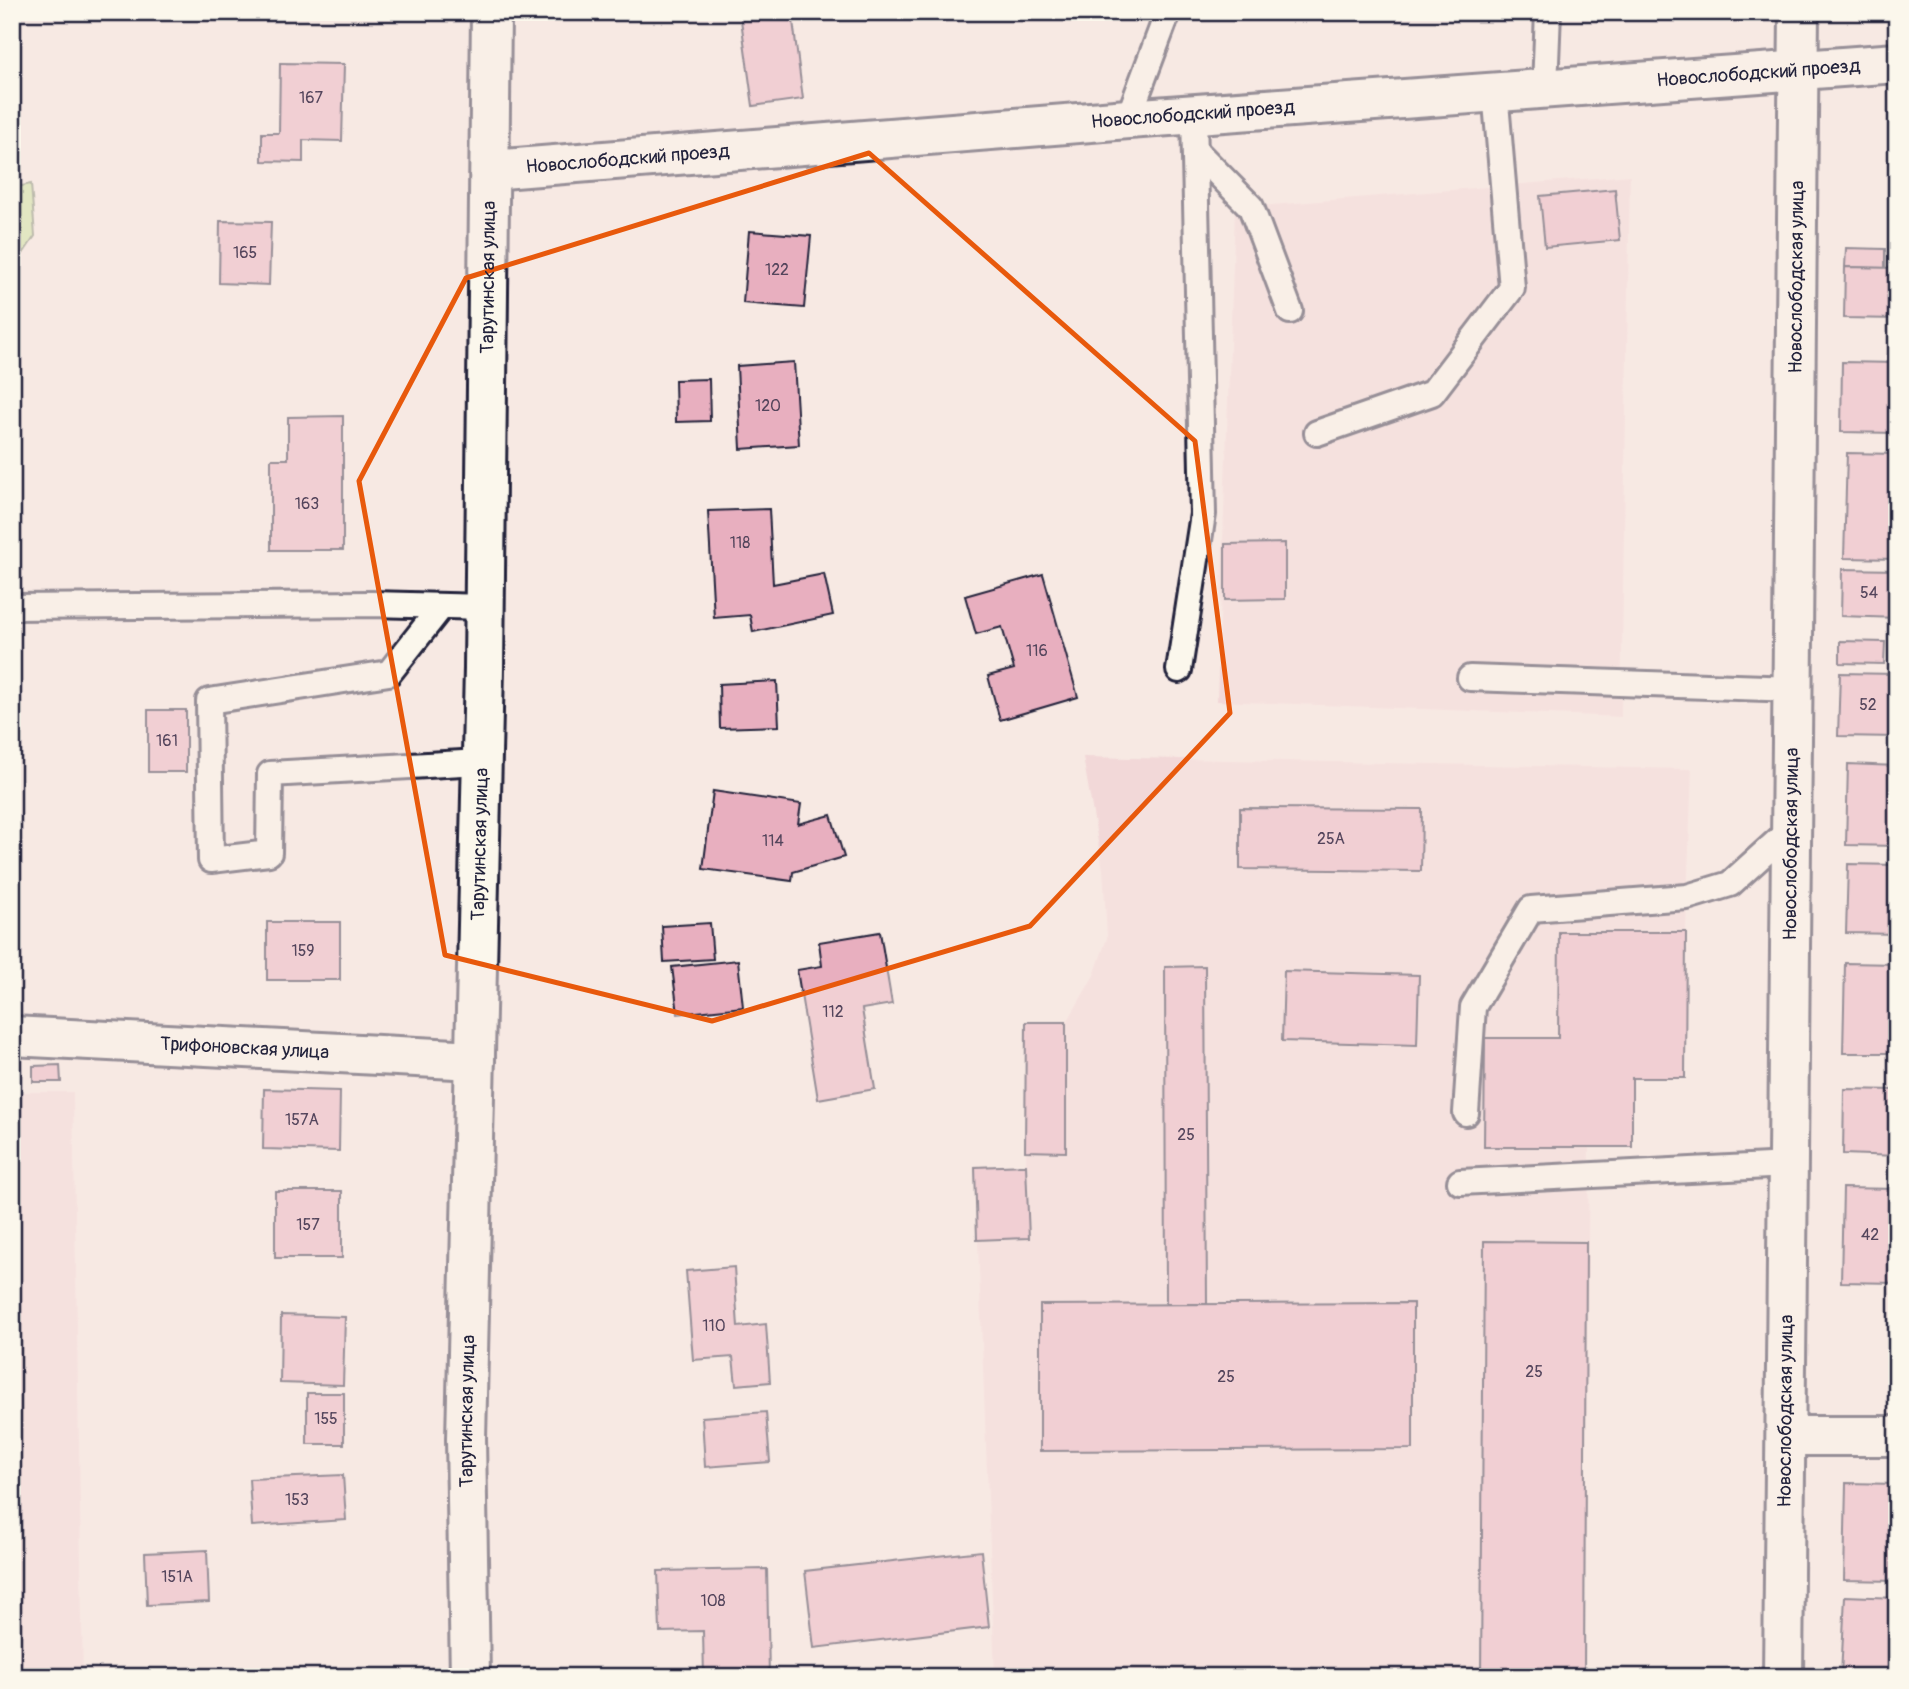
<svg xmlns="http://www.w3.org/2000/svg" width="1909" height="1689" font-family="Pangolin,sans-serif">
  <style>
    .built { fill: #f2d8d8 }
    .green { fill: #c8e39a; stroke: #75826a; stroke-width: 2 }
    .building { fill: #e8afbf; stroke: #22223b; stroke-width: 2 }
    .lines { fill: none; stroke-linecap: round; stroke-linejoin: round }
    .service-casing { stroke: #22223b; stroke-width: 30 }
    .minor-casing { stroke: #22223b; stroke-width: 44 }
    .primary-casing { stroke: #22223b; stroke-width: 44 }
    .service { stroke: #fbf7ec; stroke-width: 24 }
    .minor { stroke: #fbf7ec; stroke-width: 38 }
    .primary { stroke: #fbf7ec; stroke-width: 38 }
    .marked { fill: none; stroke: #e8590c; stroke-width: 5; stroke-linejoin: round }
    .labels { text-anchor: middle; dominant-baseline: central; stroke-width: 7; stroke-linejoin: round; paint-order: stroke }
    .number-label { font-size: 16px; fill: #54455c }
    .street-label { font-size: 19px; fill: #22223b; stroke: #fbf7ec }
  </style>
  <rect width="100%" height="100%" fill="#f7e9e3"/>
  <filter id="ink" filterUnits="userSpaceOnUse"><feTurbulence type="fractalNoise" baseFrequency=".0143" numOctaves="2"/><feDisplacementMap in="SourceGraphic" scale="14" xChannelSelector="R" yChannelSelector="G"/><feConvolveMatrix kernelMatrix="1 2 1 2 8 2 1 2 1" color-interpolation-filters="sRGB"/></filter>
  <g filter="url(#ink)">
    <g class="built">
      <path d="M1630,175L1621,717L1217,701L1235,208Z"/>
      <path d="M1083,757L1692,769L1686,932L1685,1078H1632V1147H1589L1584,1677H995L975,1167L1026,1165V1022H1067L1094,975L1107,938L1103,870Z"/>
      <path d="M12,1092H73L83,1677H12Z"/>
    </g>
    <path class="green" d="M31,184L35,236L12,270V188Z"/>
    <g class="building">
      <path d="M792,13L803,99L753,106L741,20Z"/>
      <path d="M280,63L344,64L342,141L303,140V162L262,161V133H279Z"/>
      <path d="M1615,189L1620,240L1545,247L1540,196Z"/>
      <path d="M220,221L271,222L269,285L219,283Z"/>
      <path d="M749,231L811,236L804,308L743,303Z"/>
      <path d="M1846,248L1885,249V268L1845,267Z"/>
      <path d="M1845,267L1897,268V319L1844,318Z"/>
      <path d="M794,362L799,445L741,449L737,366Z"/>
      <path d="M1842,362L1897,363V433L1841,432Z"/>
      <path d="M709,379L710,421L676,422L675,380Z"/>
      <path d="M343,416V550H271V459H288V417Z"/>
      <path d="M1847,453L1897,454V559L1844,558Z"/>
      <path d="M769,509L773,584L824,574L833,615L753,632L750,615L714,618L708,511Z"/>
      <path d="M1285,543V599L1225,600V544Z"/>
      <path d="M1842,569L1897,570V618L1841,616Z"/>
      <path d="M1043,574L1078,697L1000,720L988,676L1014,669L1002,627L976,634L965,596Z"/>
      <path d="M1840,641L1885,642L1884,664L1840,663Z"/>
      <path d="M1840,673L1897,674V737L1838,736Z"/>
      <path d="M777,681L779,726L720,728L719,684Z"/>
      <rect x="148" y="710" width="38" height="62"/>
      <path d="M1848,764L1897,766V846L1846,845Z"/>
      <path d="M713,791L801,804L798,824L831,815L844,857L793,872L792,881L703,869Z"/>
      <path d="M1240,808L1422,809L1421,871L1240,869Z"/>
      <path d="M1848,864L1897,865V934L1846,933Z"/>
      <rect x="267" y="922" width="73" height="58"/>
      <path d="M710,923L713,959L664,962L662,926Z"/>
      <path d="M880,932L892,1004L862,1009L875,1089L818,1099L797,970L822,966L819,942Z"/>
      <path d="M1559,932H1686L1685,1078H1632V1147H1484L1485,1038H1558Z"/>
      <path d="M738,960L743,1007L678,1014L672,967Z"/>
      <path d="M1845,963L1897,964V1053H1843Z"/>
      <path d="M1205,966L1207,1304H1166L1165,967Z"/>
      <path d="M1284,971L1419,975L1417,1045L1282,1041Z"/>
      <path d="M1026,1022H1066V1152L1025,1151Z"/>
      <path d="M60,1065L61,1082H33V1066Z"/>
      <path d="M264,1089L340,1091L339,1151L263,1149Z"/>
      <path d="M1844,1089L1897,1090V1156L1843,1154Z"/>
      <path d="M1026,1165L1029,1238L977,1240L975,1167Z"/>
      <path d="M1843,1188L1897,1189V1283L1841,1282Z"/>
      <rect x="275" y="1191" width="67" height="67"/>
      <path d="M1484,1241L1586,1242L1584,1677H1481Z"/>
      <path d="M734,1267L738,1327L766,1324L770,1382L736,1385L733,1357L693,1360L686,1271Z"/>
      <path d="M1413,1303V1449L1040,1451V1305Z"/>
      <path d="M281,1315L345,1317L343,1385L280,1383Z"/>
      <rect x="307" y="1393" width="37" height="51"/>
      <path d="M766,1412L770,1462L705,1467L702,1417Z"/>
      <path d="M343,1475L346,1520L252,1526L249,1479Z"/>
      <path d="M1846,1483L1897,1484V1581L1844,1580Z"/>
      <path d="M207,1550L209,1602L147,1605L145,1553Z"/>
      <path d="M981,1551L989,1627L814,1648L805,1571Z"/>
      <path d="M767,1569L769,1677H704L703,1631L660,1632L658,1571Z"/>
      <path d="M1845,1596L1897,1598V1677L1841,1676Z"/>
    </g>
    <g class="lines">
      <defs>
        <g id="service">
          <path d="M1545,87L1548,12"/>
          <path d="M1128,119L1168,12"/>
          <path d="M1195,150L1251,207L1290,311"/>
          <path d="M1317,433L1432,393L1512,288L1495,91"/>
          <path d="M12,607L372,604L485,607"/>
          <path d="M441,607L389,673L209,701L211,860L269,853L270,774L480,762"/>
          <path d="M1179,670L1203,514L1194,114"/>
          <path d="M1470,678L1794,689"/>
          <path d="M1466,1113L1473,1007L1531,909L1687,897L1730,884L1792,828"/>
          <path d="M1460,1182L1788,1165"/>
        </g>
        <g id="minor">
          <path id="s1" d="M490,170L1128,119L1897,63"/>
          <path id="s2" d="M12,1036L475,1060"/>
          <path d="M1786,1436H1897"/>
          <path id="s3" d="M1783,1677L1799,12"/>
        </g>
        <g id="primary">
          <path id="s4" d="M470,1677L466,1439L484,668L491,12"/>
        </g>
      </defs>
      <use href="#service" class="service-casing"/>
      <use href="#minor" class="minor-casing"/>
      <use href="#primary" class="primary-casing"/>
      <use href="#service" class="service"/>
      <use href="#minor" class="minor"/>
      <use href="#primary" class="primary"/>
    </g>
  </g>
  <path d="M0 0H1909V1689H0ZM869,153L1195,441L1230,713L1030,926L712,1021L445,955L359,481L466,278Z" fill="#f7e9e3" fill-opacity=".55" fill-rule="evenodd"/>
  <path class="marked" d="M869,153L1195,441L1230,713L1030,926L712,1021L445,955L359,481L466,278Z"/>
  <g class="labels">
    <g class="number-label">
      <text x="311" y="98">167</text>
      <text x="245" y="253">165</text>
      <text x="777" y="270">122</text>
      <text x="768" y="406">120</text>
      <text x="307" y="504">163</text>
      <text x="740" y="543">118</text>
      <text x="1869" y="593">54</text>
      <text x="1037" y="651">116</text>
      <text x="1868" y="705">52</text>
      <text x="167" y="741">161</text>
      <text x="1331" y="839">25А</text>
      <text x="773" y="841">114</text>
      <text x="303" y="951">159</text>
      <text x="833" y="1012">112</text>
      <text x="302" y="1120">157А</text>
      <text x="1186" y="1135">25</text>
      <text x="308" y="1225">157</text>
      <text x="1870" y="1235">42</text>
      <text x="714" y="1326">110</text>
      <text x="1534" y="1372">25</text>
      <text x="1226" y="1377">25</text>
      <text x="326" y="1419">155</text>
      <text x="297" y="1500">153</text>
      <text x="177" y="1577">151А</text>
      <text x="713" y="1601">108</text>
    </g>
    <g class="street-label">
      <text stroke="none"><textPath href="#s1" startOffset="1272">Новослободский проезд</textPath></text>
      <text stroke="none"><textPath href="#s1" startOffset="705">Новослободский проезд</textPath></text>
      <text stroke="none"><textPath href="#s1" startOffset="138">Новослободский проезд</textPath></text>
      <text stroke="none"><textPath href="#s4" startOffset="1400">Тарутинская улица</textPath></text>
      <text stroke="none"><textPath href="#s3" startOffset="1400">Новослободская улица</textPath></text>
      <text stroke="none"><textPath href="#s4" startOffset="833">Тарутинская улица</textPath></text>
      <text stroke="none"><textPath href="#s3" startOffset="833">Новослободская улица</textPath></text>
      <text stroke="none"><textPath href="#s2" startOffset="233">Трифоновская улица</textPath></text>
      <text stroke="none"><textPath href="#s4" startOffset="266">Тарутинская улица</textPath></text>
      <text stroke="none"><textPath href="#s3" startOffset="266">Новослободская улица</textPath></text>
    </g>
  </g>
  <rect width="1909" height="1689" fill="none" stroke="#fbf7ec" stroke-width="42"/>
  <rect x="21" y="21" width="1867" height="1647" fill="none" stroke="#22223b" stroke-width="2.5" filter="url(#ink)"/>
</svg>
